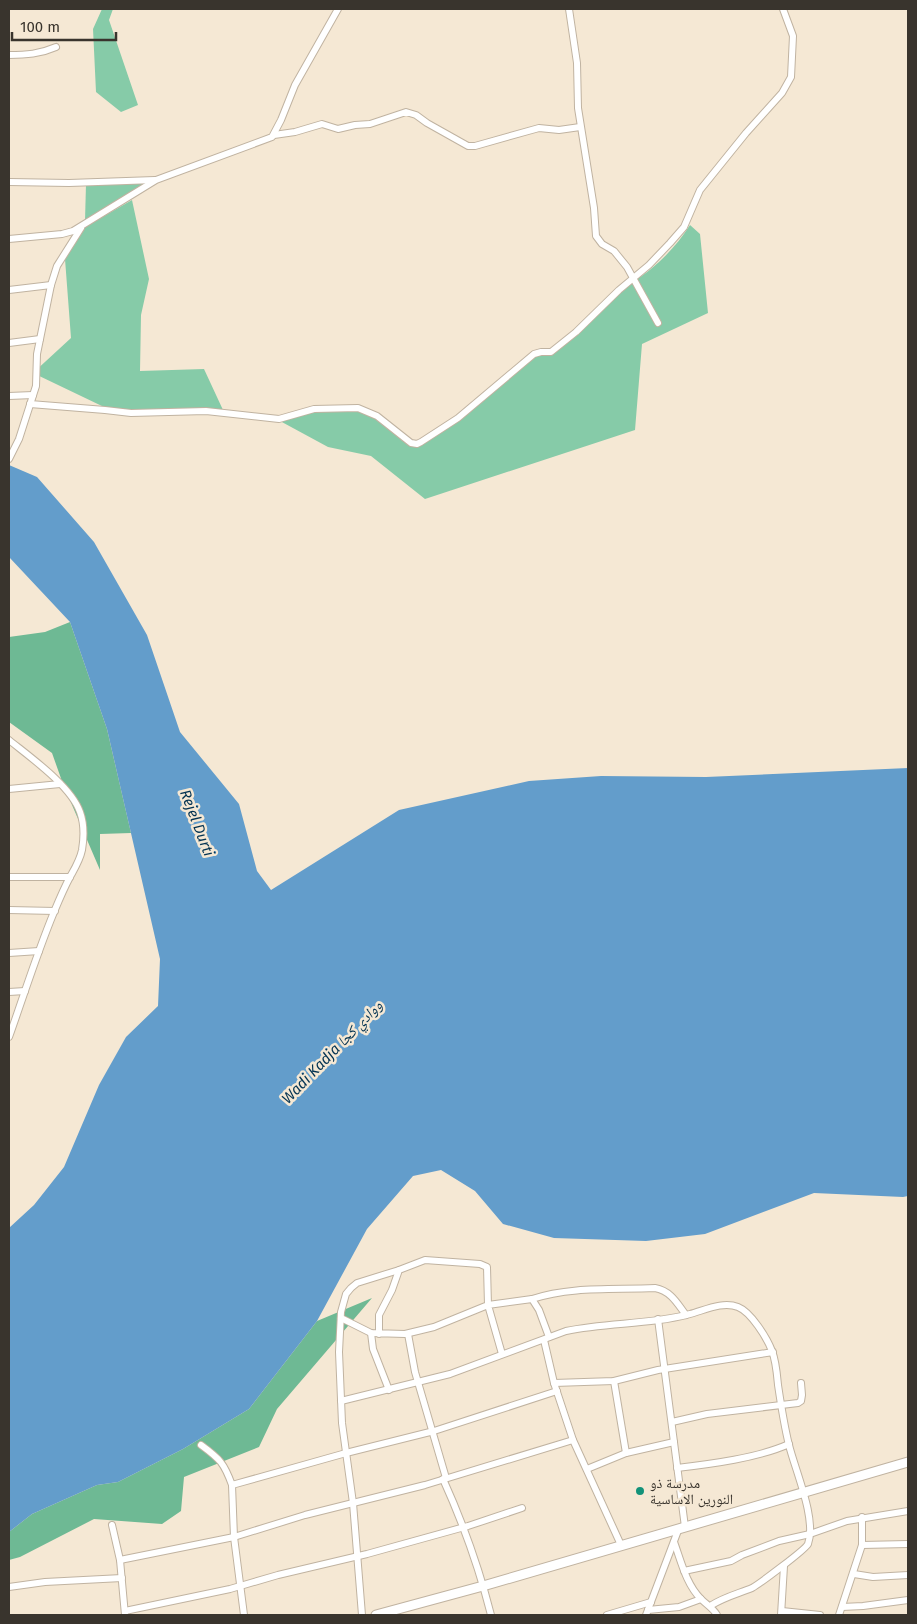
<svg xmlns="http://www.w3.org/2000/svg" width="917" height="1624" font-family="'Fira Sans','Noto Naskh Arabic',sans-serif">
  <style>
    .green { fill: #86cba8 }
    .forest { fill: #6eb994 }
    .water { fill: #639dcb }
    .lines { fill: none; stroke-linecap: round; stroke-linejoin: round }
    .street-casing { stroke: #c0b3a1; stroke-width: 8 }
    .secondary-casing { stroke: #c0b3a1; stroke-width: 11 }
    .street { stroke: #fff; stroke-width: 6 }
    .secondary { stroke: #fff; stroke-width: 9 }
    .poi-dot { fill: #139279; stroke: #f5e8d4; stroke-width: 2 }
    .labels { text-anchor: middle; dominant-baseline: central; stroke-width: 5; stroke-linejoin: round; paint-order: stroke }
    .poi-label { font-size: 14px; fill: #39342d; stroke: #f5e8d4; text-anchor: start }
    .water-label { font-size: 15px; font-style: italic; fill: #033352; stroke: #f5e8d4 }
  </style>
  <rect width="100%" height="100%" fill="#f5e8d4"/>
  <g class="green">
    <path d="M102,9H113L109,20L138,105L121,112L96,92L93,29Z"/>
    <path d="M146,183L85,221L86,184Z"/>
    <path d="M132,200L149,279L141,315L140,371L204,369L223,410L136,411L104,407L33,373L71,338L65,259L85,227Z"/>
    <path d="M690,225L700,234L708,313L642,344L635,430L425,499L371,456L328,447L280,421C309,413 349,401 376,417C388,424 400,435 411,444L422,443L534,355L552,353L632,282C655,269 676,247 690,225Z"/>
  </g>
  <g class="forest">
    <path d="M70,622L107,729L131,833L100,834V870L63,784L52,753L9,722V637L45,632Z"/>
    <path d="M372,1298L277,1409L259,1447L184,1477L181,1511L162,1524L94,1519L20,1557L9,1560V1532L32,1514L97,1485L118,1482L183,1449L249,1409L317,1321Z"/>
  </g>
  <path class="water" d="M9,465L37,477L94,542L147,635L180,732L239,804L257,871L271,890L399,810L529,781L601,776L706,777L908,768V1196L903,1197L814,1193L705,1234L646,1241L554,1238L503,1224L475,1191L441,1170L413,1176L367,1229L317,1321L249,1409L183,1449L118,1482L97,1485L32,1514L9,1532V1228L34,1205L64,1167L99,1085L126,1037L158,1006L160,959L107,729L70,622L9,557Z"/>
  <g class="lines">
    <defs>
      <g id="street">
        <path d="M569,9L577,63L578,108L594,208L596,236L602,244L614,251L627,267L658,323"/>
        <path d="M9,55C26,55 40,54 56,47"/>
        <path d="M274,135L295,132L322,124L338,129L355,125L370,124L406,112L416,115L427,123L468,146H475L539,128L559,130L580,127"/>
        <path d="M9,182L69,183L155,180"/>
        <path d="M9,239L62,234L73,231L156,180L272,137L281,120L295,85L338,9"/>
        <path d="M9,290L51,285"/>
        <path d="M9,343L40,339"/>
        <path d="M9,396L33,395"/>
        <path d="M30,404L105,410L131,413L206,411L279,419L314,409L358,408L377,416L411,443L417,444L421,442L458,418L534,354L541,352H551L576,332L619,290L649,265L670,243L684,227L700,190L746,133L782,93L791,77L793,36L783,9"/>
        <path d="M9,459L19,439L36,386L37,354L51,285L57,266L81,228"/>
        <path d="M9,740C30,757 71,786 80,812C84,823 84,838 82,850C80,860 75,868 70,877C64,888 59,900 54,912C37,953 24,995 9,1037"/>
        <path d="M9,789L60,784"/>
        <path d="M9,877H70"/>
        <path d="M9,910L55,911"/>
        <path d="M9,953L39,951"/>
        <path d="M9,992L25,991"/>
        <path d="M532,1299C571,1286 614,1290 655,1288C671,1291 677,1303 686,1315"/>
        <path d="M341,1318L371,1333L405,1334L434,1327L488,1305L487,1267L480,1264L425,1260L399,1270L392,1290L379,1315V1334"/>
        <path d="M658,1319L685,1527"/>
        <path d="M371,1333L373,1349L389,1390"/>
        <path d="M408,1334L415,1372L446,1478"/>
        <path d="M544,1340L554,1383L573,1440L621,1545"/>
        <path d="M502,1354L488,1305L532,1299L539,1310L549,1337"/>
        <path d="M614,1381L626,1453"/>
        <path d="M554,1383L614,1381L658,1370L773,1352"/>
        <path d="M341,1401L450,1374L566,1331C607,1322 650,1325 690,1314C705,1310 723,1301 738,1307C751,1312 767,1338 772,1351C776,1361 777,1374 778,1385C781,1405 784,1425 789,1445C795,1470 817,1519 808,1544C805,1550 759,1584 752,1588C737,1594 724,1597 710,1606"/>
        <path d="M672,1422L707,1414L798,1403L801,1401L802,1395L801,1383"/>
        <path d="M201,1445C220,1459 224,1463 232,1485"/>
        <path d="M677,1468C711,1464 758,1458 789,1444"/>
        <path d="M587,1469L626,1453L674,1442"/>
        <path d="M443,1479C463,1523 479,1568 491,1615"/>
        <path d="M112,1525L120,1560L125,1615"/>
        <path d="M674,1542C681,1561 686,1584 701,1599C707,1605 713,1608 717,1615"/>
        <path d="M862,1545L908,1544"/>
        <path d="M120,1560L234,1537L305,1515L425,1485L573,1440"/>
        <path d="M684,1571L731,1561L742,1555L779,1541L810,1534L847,1521L908,1511"/>
        <path d="M854,1574L873,1577L908,1575"/>
        <path d="M9,1587L45,1582L122,1578"/>
        <path d="M842,1607L863,1606L908,1600"/>
        <path d="M648,1610L679,1607L701,1599"/>
        <path d="M125,1611L230,1589L278,1575L367,1554L468,1526L522,1508"/>
        <path d="M782,1611L820,1615"/>
        <path d="M244,1615L234,1537L232,1485L346,1453L434,1431L557,1391"/>
        <path d="M362,1615L353,1503L342,1423L339,1352L341,1312L346,1294L351,1288L357,1283L399,1270"/>
        <path d="M607,1615L651,1602"/>
        <path d="M646,1615L679,1528"/>
        <path d="M781,1615L784,1566"/>
        <path d="M839,1615L862,1545V1517"/>
      </g>
      <path id="secondary" d="M376,1615L483,1586L908,1462"/>
    </defs>
    <use href="#street" class="street-casing"/>
    <use href="#secondary" class="secondary-casing"/>
    <use href="#street" class="street"/>
    <use href="#secondary" class="secondary"/>
  </g>
  <circle class="poi-dot" cx="640" cy="1491" r="5"/>
  <g class="labels">
    <g class="poi-label">
      <text x="650" y="1483">مدرسة ذو<tspan x="650" dy="16">النورين الاساسية</tspan></text>
    </g>
    <g class="water-label">
      <text transform="translate(197 823) rotate(69)">Rejel Durti</text>
      <text transform="translate(332 1052) rotate(-46)">Wadi Kadja ووادي كجا</text>
    </g>
  </g>
  <rect width="917" height="1624" fill="none" stroke="#39342d" stroke-width="20"/>
  <path d="M12 32v8h104v-8" fill="none" stroke="#39342d" stroke-width="2.5"/>
  <text x="20" y="32" font-size="15" fill="#39342d" stroke="#f5e8d4" stroke-width="4" paint-order="stroke">100 m</text>
</svg>
